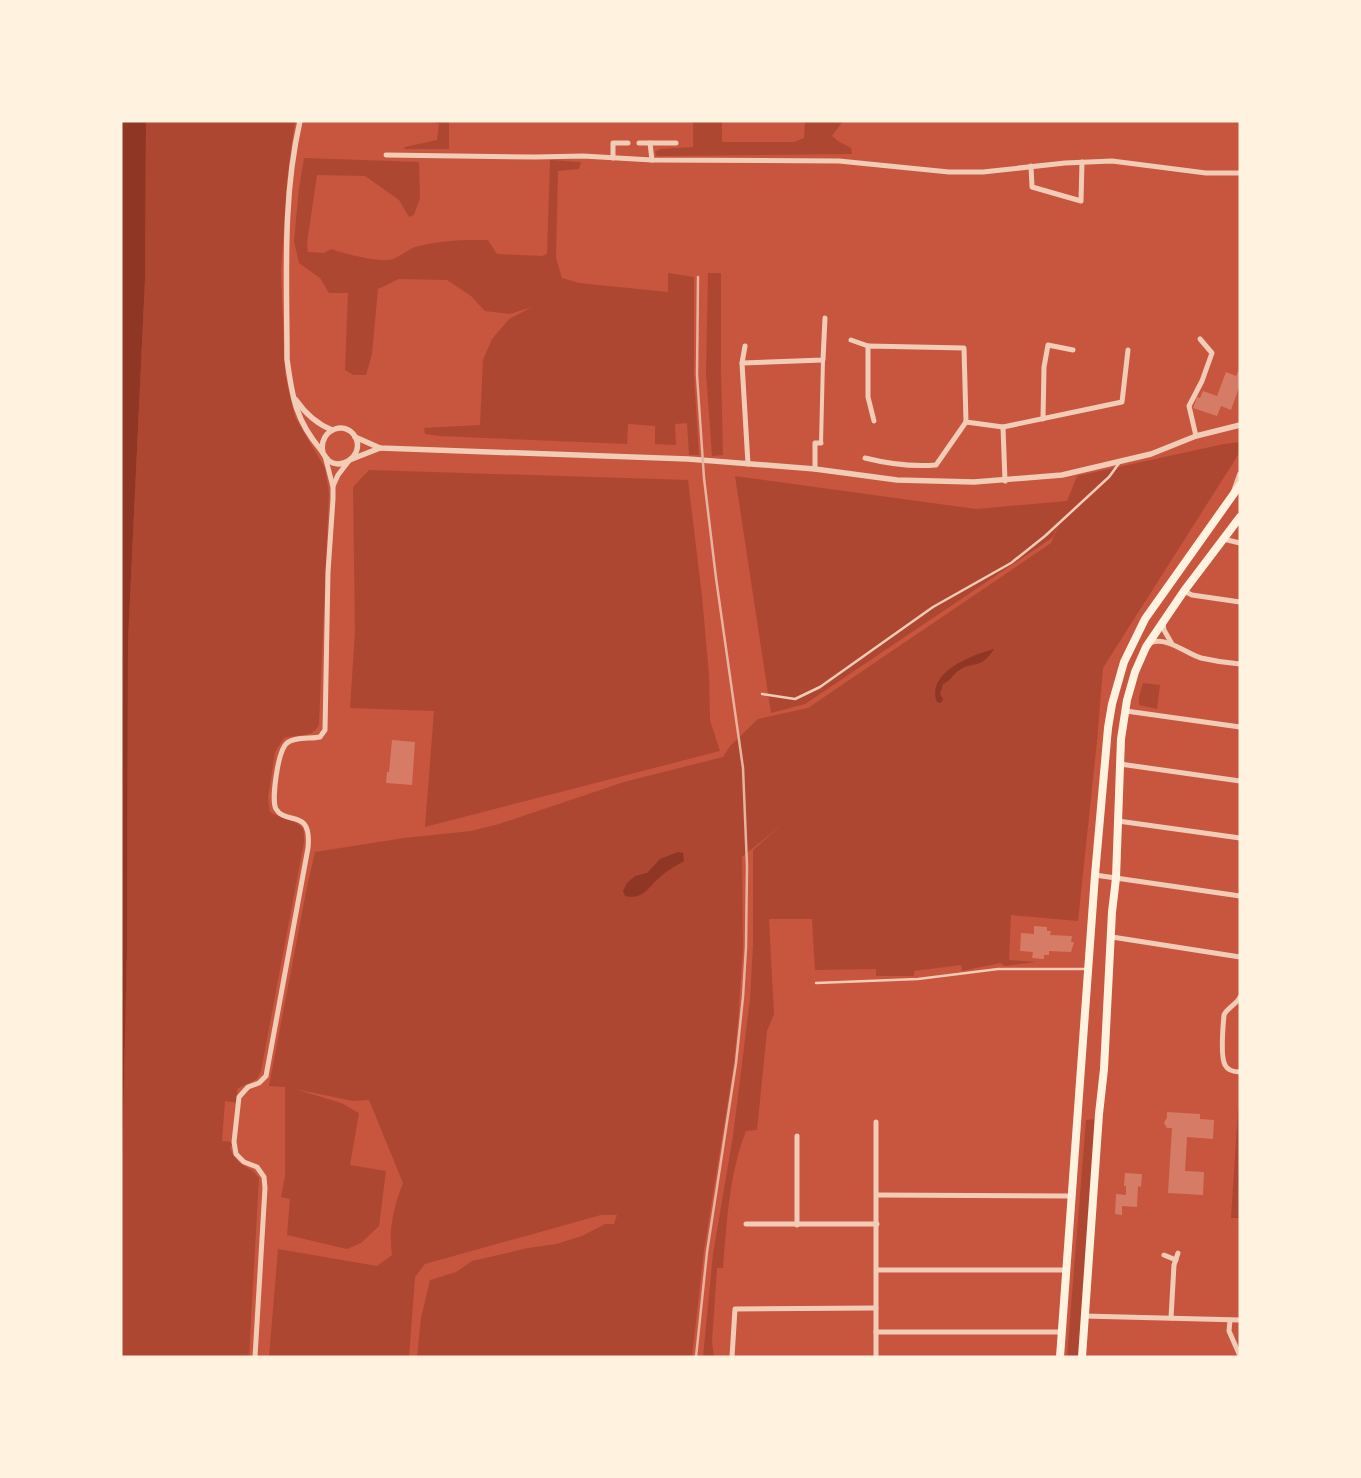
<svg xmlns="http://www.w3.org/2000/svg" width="1361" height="1478" font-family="Barlow,sans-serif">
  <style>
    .green { fill: #ae4732 }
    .water { fill: #8f3625 }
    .building { fill: #d67c66 }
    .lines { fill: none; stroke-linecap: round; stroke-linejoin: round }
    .service { stroke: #f1ccb7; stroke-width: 2.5 }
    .pedestrian { stroke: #f1ccb7; stroke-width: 4 }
    .minor { stroke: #f1ccb7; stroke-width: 5 }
    .tertiary { stroke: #f1ccb7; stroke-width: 5.5 }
    .trunk { stroke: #fff3e0; stroke-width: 8 }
    .rail { stroke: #e9b49f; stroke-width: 2.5 }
  </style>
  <rect width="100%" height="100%" fill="#c8553d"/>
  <g class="green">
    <path d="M146,121H295L287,180L281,272L285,374L295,417L325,468L329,493L319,724C314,738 298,734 284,738L275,752L268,798L270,812C279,818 299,821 303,829C304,833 304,838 304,842L261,1071L257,1079L237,1089L238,1103L225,1101L222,1141L234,1142L230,1148C239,1170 248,1163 259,1178L249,1357H121V1210L127,950L128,641L145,280Z"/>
    <path d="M430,121H449V149H404L405,147L437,140L439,124Z"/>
    <path d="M693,121H722V142H794L804,138L805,121H843L832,136L838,141L851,148L852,154L657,156L655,152L660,149L693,147Z"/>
    <path d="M304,158L419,162L420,198L414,215L409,217L399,200L365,176L317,175L307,243L308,252L324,253L331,249C346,254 372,261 388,260C399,259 406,250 415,247C442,240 460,240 488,240L497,254L542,256L547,254L550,160L581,162L579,169L558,171L556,258L562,278L579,283L668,292V273L694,277V376L699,455H689L687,423L675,424L676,445L655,444V426L628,424L627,444L440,436L425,434L424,428L480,425L483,360L492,339L509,319L532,307L510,314L485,311L471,296L447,280L399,279L378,289L372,354L366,375H353L345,370L348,293H329L320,278L299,263L294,241L299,188Z"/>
    <path d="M708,273H721V369L723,455L712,456L706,373Z"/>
    <path d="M1240,442V452L1103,668L1097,741L1078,921L1011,915L1009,960L1036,962L1005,966L1000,963L962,971L961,965L914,971V976H876V969L815,970L812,919H769L774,1014L767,1031L757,1130L746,1131C729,1174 727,1222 723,1268H717L712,1342L714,1357H703L713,1254L733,1136L750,999L753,945V850L784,823L742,857L743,947L738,1022L734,1063L704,1250L692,1357H417L421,1318L430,1280L456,1272L472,1261L528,1248L556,1244L582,1236L605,1224H614L617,1215H601L425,1264L415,1277L409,1357H269L278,1249L377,1266L392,1255C388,1229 394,1206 403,1183L369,1100L353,1101L295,1089L341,1103L359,1113L350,1165L386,1171L379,1226L361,1243L347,1249L287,1235L290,1199L281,1197L285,1176V1087L269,1086L307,887L315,852L404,838L471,831L499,824L624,782L723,757L730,746L758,719L808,708L1051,543L1061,520L1052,538L805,704L771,713L735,476L976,509L1067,501L1077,476L1224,444Z"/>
    <path d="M369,470L688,480L702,596L709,675L710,720L720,751L425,827L434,711L350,708L355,632L353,487Z"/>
    <path d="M1143,683L1160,685L1157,709L1139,705V697Z"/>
    <path d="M1238,1110H1240V1218H1231Z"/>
    <path d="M1097,1119L1079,1357H1067L1086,1120Z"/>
  </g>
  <g class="water">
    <path d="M121,121H146L145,280L128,641L127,950L121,1210Z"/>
    <path d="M994,649C980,671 973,660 958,671C952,676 951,680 943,684L940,694L943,699L941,703L937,702C926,672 972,655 994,649Z"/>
    <path d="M678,852L683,853L684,861C675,866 665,872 658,879C647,889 642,900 625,896L623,891L627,883L635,876L647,873L660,859Z"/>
  </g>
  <g class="building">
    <path d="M1238,371L1240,372V385L1231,410L1221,406L1217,416L1193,408L1197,397L1200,398L1203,391L1217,396L1226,372L1236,376Z"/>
    <path d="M392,740L415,742L412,785L386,783L387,772H389Z"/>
    <path d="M1034,926L1047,927V931H1051L1050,935L1072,936L1071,942H1074L1071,952L1049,951V955H1044V959L1032,958L1033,952L1020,951L1021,933L1034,934Z"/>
    <path d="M1167,1112L1200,1114V1119L1214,1120L1213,1139L1187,1137L1185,1171L1204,1172L1203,1195L1168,1193L1172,1128H1167L1164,1123L1167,1117Z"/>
    <path d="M1125,1173L1142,1174L1141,1187L1138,1186L1137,1207L1122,1206V1215L1115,1214L1116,1194L1126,1195V1186H1124Z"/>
  </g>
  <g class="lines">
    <g class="service">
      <path d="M762,694L795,699L820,687L933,607L1011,563L1045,536L1109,477L1120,462"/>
      <path d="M816,983L918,979L998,969H1086"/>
    </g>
    <path class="pedestrian" d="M821,443L823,360"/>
    <g class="minor">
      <path d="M639,143H650"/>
      <path d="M386,155L535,157L583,156L652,160L839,161L949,172H983L1065,163L1112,161L1206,173H1240"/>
      <path d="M613,158V143H628"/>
      <path d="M652,160L650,143H676"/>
      <path d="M1031,166L1032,187L1081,201L1082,162"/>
      <path d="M851,340L868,346"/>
      <path d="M745,346L742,363L748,464"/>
      <path d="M742,363L823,360L825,318"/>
      <path d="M1043,419L1044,367L1048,345L1073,350"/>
      <path d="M874,421L868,397V346L964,348L966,422L1003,427L1122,402L1128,350"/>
      <path d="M1003,427L1005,481"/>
      <path d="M1196,436L1189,406L1202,381L1212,353L1200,339"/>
      <path d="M865,458C889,464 912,467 936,465L966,422"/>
      <path d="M815,469V443H821"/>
      <path d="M333,486L338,475L348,462"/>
      <path d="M1223,539L1240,543"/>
      <path d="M1184,591L1192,595L1240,602"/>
      <path d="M1163,621L1164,630L1172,644"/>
      <path d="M1150,643C1167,636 1185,653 1201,658C1214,661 1227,663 1240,664"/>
      <path d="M1126,711L1240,727"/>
      <path d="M1120,764L1240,781"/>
      <path d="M1118,821L1240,838"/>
      <path d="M1095,875L1240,896"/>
      <path d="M1112,937L1240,957"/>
      <path d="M1240,997C1236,1005 1227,1008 1224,1015C1223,1027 1220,1056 1225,1065C1228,1071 1234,1072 1240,1072"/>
      <path d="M876,1122V1357"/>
      <path d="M797,1136V1225"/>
      <path d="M877,1195L1071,1196"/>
      <path d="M746,1224H877"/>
      <path d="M1164,1255L1176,1260"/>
      <path d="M877,1270H1065"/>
      <path d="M1084,1316L1240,1320"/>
      <path d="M1171,1318L1174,1265L1178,1253"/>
      <path d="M1230,1320L1229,1331L1240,1356"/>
      <path d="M876,1332H1062"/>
      <path d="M255,1357L265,1188L264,1177L257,1167L244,1162L236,1154L234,1142L239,1097L248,1087L259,1083L266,1076L308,848C312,807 286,826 276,809C271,800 278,750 287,743C294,737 310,739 320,737L325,730L328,572L333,499V487L325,456"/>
      <path d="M732,1357L735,1309L876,1308"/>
    </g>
    <g class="tertiary">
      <path d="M300,121C282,199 287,280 287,359C292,397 296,421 321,450C323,453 325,457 328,460C341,471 361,457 357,441C350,418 317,428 323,453"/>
      <path d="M296,400C305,413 317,424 332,430"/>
      <path d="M355,437L380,448L688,459L815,469L897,480L974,482L1062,475L1151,454L1196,436L1240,425"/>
      <path d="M352,459L380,448"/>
      <path d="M1234,491L1240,474"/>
    </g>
    <g class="trunk">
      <path d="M1060,1357L1095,875L1108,728L1112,704L1124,662L1145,619L1240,485"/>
      <path d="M1082,1357L1099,1114L1104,1069L1112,912L1116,878L1121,739L1127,700L1135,672L1146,647L1184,591L1240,517"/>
    </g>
    <path class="rail" d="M696,1357L707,1252L736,1063L743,997L746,947L747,866L743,768L716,578L704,478L697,375L698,277"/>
  </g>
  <rect width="1361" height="1478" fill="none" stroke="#fff3e0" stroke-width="245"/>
</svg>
